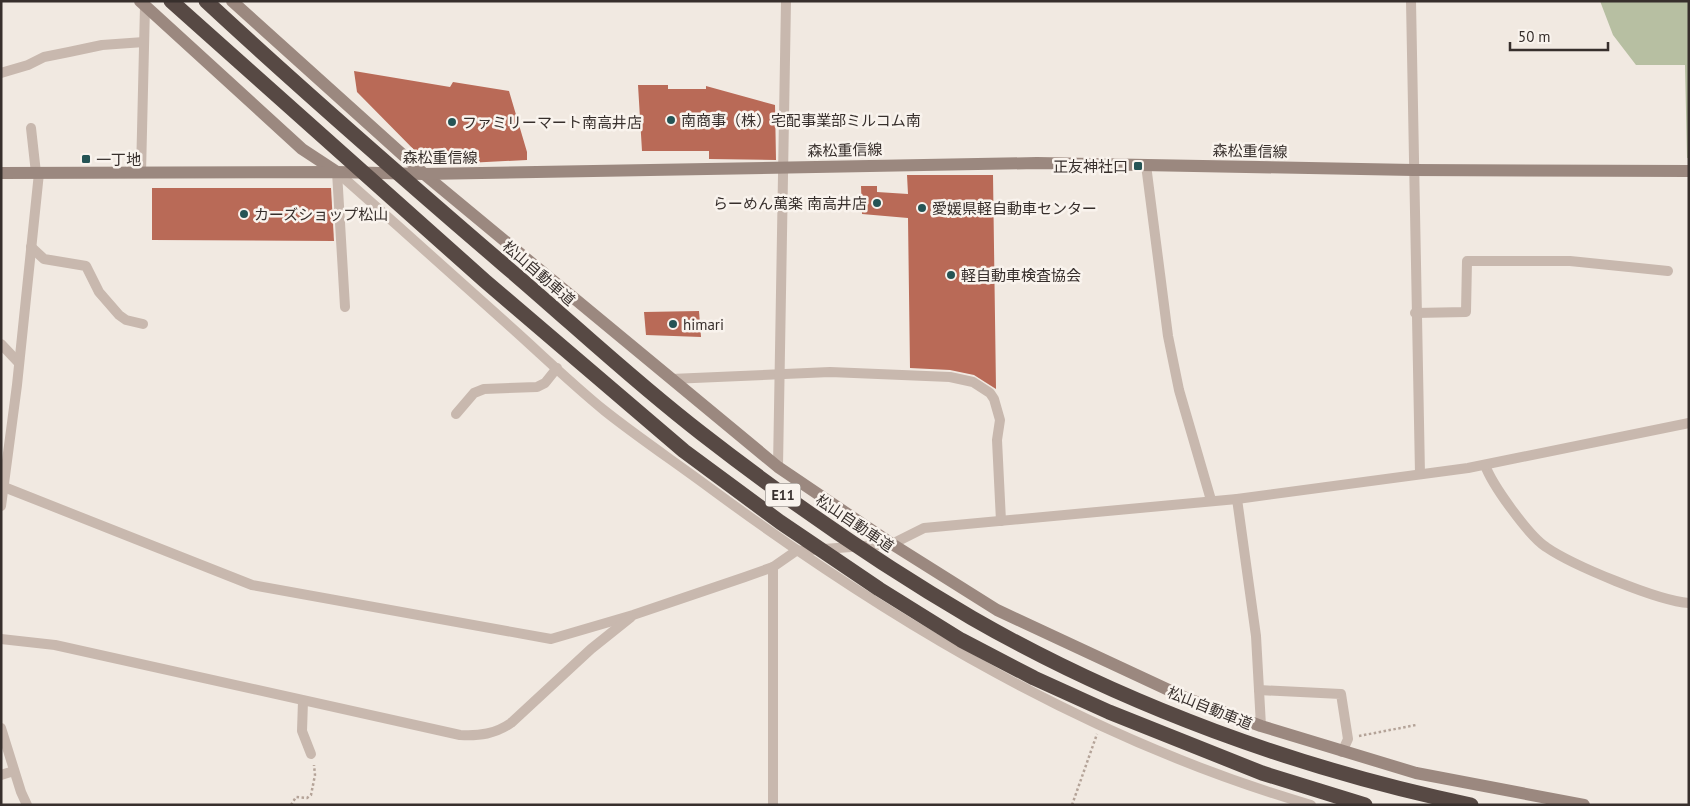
<svg xmlns="http://www.w3.org/2000/svg" width="1690" height="806" font-family="'PT Sans','Noto Sans JP',sans-serif">
  <style>
    .green { fill: #b7bfa2 }
    .building { fill: #b96a57 }
    .lines { fill: none; stroke-linecap: round; stroke-linejoin: round }
    .path { stroke: #b4a398; stroke-width: 2.5; stroke-dasharray: 2.5 2.5; stroke-linecap: butt }
    .street { stroke: #c8b8ae; stroke-width: 10 }
    .secondary { stroke: #9b887f; stroke-width: 12 }
    .highway-bridge { stroke: #574944; stroke-width: 15 }
    .poi-dot { fill: #255455; stroke: #f9f3ed; stroke-width: 2 }
    .labels { text-anchor: middle; dominant-baseline: central; stroke-width: 5; stroke-linejoin: round; paint-order: stroke }
    .shield { fill: #f9f3ed; stroke: #716a66; stroke-width: 1 }
    .shield-label { font-size: 14px; font-weight: bold; fill: #372f2c }
    .poi-label { font-size: 15px; fill: #372f2c; stroke: #f9f3ed; text-anchor: start }
    .street-label { font-size: 15px; fill: #372f2c; stroke: #f9f3ed }
  </style>
  <rect width="100%" height="100%" fill="#f1e9e1"/>
  <path class="green" d="M1600,1H1689V158H1687L1685,65H1636L1613,35Z"/>
  <g class="building">
    <path d="M354,71L450,87L453,82L509,91L527,152V160L429,165L357,92Z"/>
    <path d="M638,85H668V89H706V86L775,105L776,160L709,159V151H642Z"/>
    <path d="M907,175H993L996,389L974,375L950,370L910,368L908,218L862,214L861,186H877V192L908,194Z"/>
    <path d="M152,188H331L334,241L152,240Z"/>
    <path d="M699,311L701,337L646,335L644,312Z"/>
  </g>
  <g class="lines">
    <g class="path">
      <path d="M1359,736L1416,725"/>
      <path d="M291,805L296,797L307,798L311,795L315,775L314,765"/>
      <path d="M1072,805L1097,734"/>
    </g>
    <g class="street">
      <path d="M1411,1L1420,474"/>
      <path d="M1,73L28,65L44,57L69,52L102,45L144,42"/>
      <path d="M31,128L36,173"/>
      <path d="M1146,165L1168,336L1179,390L1211,500"/>
      <path d="M337,172C396,224 454,276 513,329C543,356 573,385 605,411C639,438 675,462 710,488C893,623 1091,741 1311,805"/>
      <path d="M337,172L345,307"/>
      <path d="M141,173L145,6"/>
      <path d="M31,247L44,259L86,266L99,292L119,315L126,320L143,324"/>
      <path d="M1415,313L1466,312L1467,261H1570L1668,271"/>
      <path d="M1,344L19,363"/>
      <path d="M671,379L830,372L950,377L973,382L990,393L994,399L1000,420L997,440L1001,521"/>
      <path d="M456,414L474,393L484,389L537,387L545,383L557,368"/>
      <path d="M1485,465C1492,485 1529,536 1546,547C1572,565 1658,601 1689,603"/>
      <path d="M778,467L786,1"/>
      <path d="M4,487L252,585L551,639L633,615L745,577L773,567L796,551L892,544L924,528L1237,499L1468,468L1689,423"/>
      <path d="M1237,499L1256,636L1261,726"/>
      <path d="M1,506L17,385L39,173"/>
      <path d="M773,567V805"/>
      <path d="M1,639L55,645L460,735C480,736 495,734 511,723L591,649L631,617"/>
      <path d="M1259,690L1341,694L1348,739L1342,752"/>
      <path d="M303,701L302,731L311,754"/>
      <path d="M1,728L21,792L27,805"/>
      <path d="M1,775L14,771"/>
    </g>
    <g class="secondary">
      <path d="M140,1L302,149L337,172"/>
      <path d="M232,1L424,174L778,467L892,544L997,610L1188,699L1261,726L1416,773L1584,805"/>
      <path d="M1,173L337,172L424,174L1037,163L1413,170L1689,171"/>
    </g>
    <g class="highway-bridge">
      <path d="M171,1L485,281L684,451L780,522L879,589L961,640L1034,678L1109,712L1262,773L1365,805"/>
      <path d="M206,1C303,91 403,178 503,264C569,320 632,380 701,433C787,500 878,563 972,618C1125,706 1299,769 1471,805"/>
    </g>
  </g>
  <g class="poi-dot">
    <circle cx="671" cy="120" r="5"/>
    <circle cx="452" cy="122" r="5"/>
    <rect x="81" y="154" width="10" height="10" rx="2.5"/>
    <rect x="1133" y="161" width="10" height="10" rx="2.5"/>
    <circle cx="877" cy="203" r="5"/>
    <circle cx="922" cy="208" r="5"/>
    <circle cx="244" cy="214" r="5"/>
    <circle cx="951" cy="275" r="5"/>
    <circle cx="673" cy="324" r="5"/>
  </g>
  <g class="labels">
    <rect class="shield" x="765.5" y="483.5" width="35" height="23" rx="4"/>
    <g class="shield-label">
      <text x="783" y="495">E11</text>
    </g>
    <g class="poi-label">
      <text x="681" y="120">南商事（株）宅配事業部ミルコム南</text>
      <text x="462" y="122">ファミリーマート南高井店</text>
      <text x="96" y="159">一丁地</text>
      <text x="1128" y="166" text-anchor="end">正友神社口</text>
      <text x="867" y="203" text-anchor="end">らーめん萬楽 南高井店</text>
      <text x="932" y="208">愛媛県軽自動車センター</text>
      <text x="254" y="214">カーズショップ松山</text>
      <text x="961" y="275">軽自動車検査協会</text>
      <text x="683" y="324">himari</text>
    </g>
    <g class="street-label">
      <text transform="translate(845 150) rotate(-1)">森松重信線</text>
      <text transform="translate(1250 151) rotate(1)">森松重信線</text>
      <text x="440" y="157">森松重信線</text>
      <text transform="translate(539 273) rotate(41)">松山自動車道</text>
      <text transform="translate(855 523) rotate(34)">松山自動車道</text>
      <text transform="translate(1210 708) rotate(22)">松山自動車道</text>
    </g>
  </g>
  <rect width="1690" height="806" fill="none" stroke="#372f2c" stroke-width="5"/>
  <path d="M1510 42v8h98v-8" fill="none" stroke="#372f2c" stroke-width="2.5"/>
  <text x="1518" y="42" font-size="15" fill="#372f2c" stroke="#f9f3ed" stroke-width="4" paint-order="stroke">50 m</text>
</svg>
